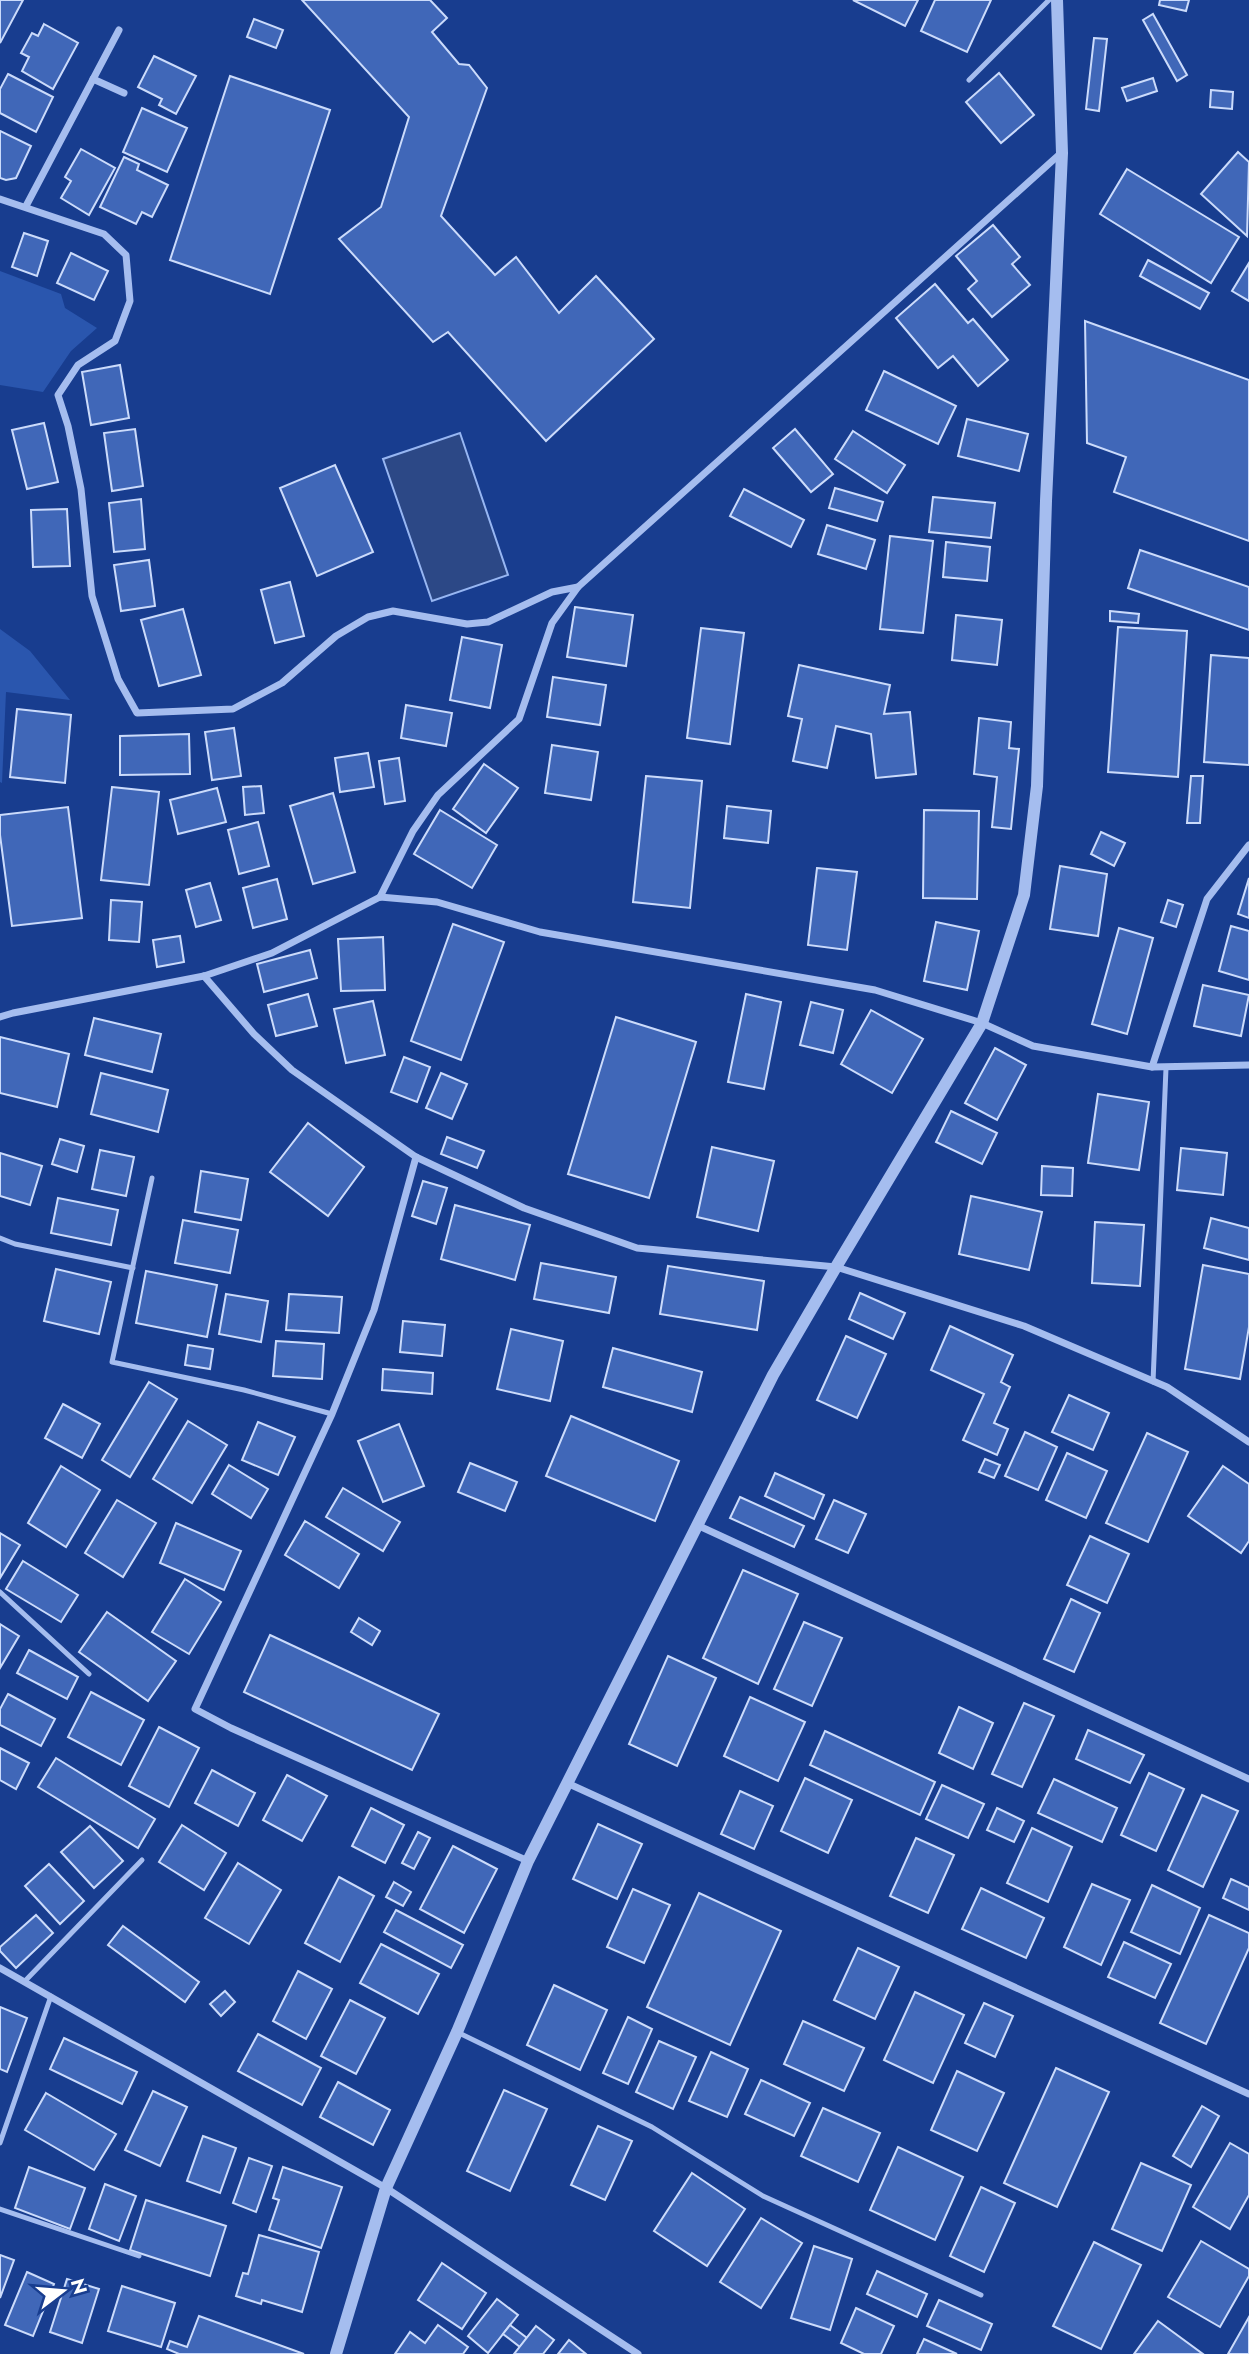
<svg xmlns="http://www.w3.org/2000/svg" width="1249" height="2354" font-family="Jost,sans-serif">
  <style>
    .green { fill: #2a56ae }
    .water { fill: #2c4886; stroke: #97b6f2; stroke-width: 2 }
    .building { fill: #4067b8; stroke: #cbdbfb; stroke-width: 2 }
    .lines { fill: none; stroke-linecap: round; stroke-linejoin: round }
    .service { stroke: #a5bdef; stroke-width: 5 }
    .minor { stroke: #a5bdef; stroke-width: 7 }
    .tertiary { stroke: #a5bdef; stroke-width: 12 }
  </style>
  <rect width="100%" height="100%" fill="#183d8f"/>
  <g class="green">
    <path d="M0,271L61,294L65,308L97,328L71,351L43,392L0,385Z"/>
    <path d="M0,629L30,651L70,700L6,692L2,783L0,782Z"/>
  </g>
  <path class="water" d="M460,433L508,575L432,601L383,459Z"/>
  <g class="building">
    <path d="M0,0H23L0,43Z"/>
    <path d="M302,0H430L447,18L432,32L459,64L469,65L487,88L441,216L495,275L516,257L559,313L596,276L654,339L546,441L448,332L433,342L339,239L381,207L409,117Z"/>
    <path d="M853,0H918L905,26Z"/>
    <path d="M935,0H991L967,52L921,31Z"/>
    <path d="M1160,0H1189L1186,11L1159,5Z"/>
    <path d="M1153,14L1187,75L1177,81L1143,20Z"/>
    <path d="M254,19L283,30L276,48L247,37Z"/>
    <path d="M44,24L78,43L53,89L22,71L29,57L21,53L32,33L38,36Z"/>
    <path d="M1094,38L1107,39L1099,111L1086,109Z"/>
    <path d="M154,56L196,76L176,114L159,105L162,99L138,87Z"/>
    <path d="M999,73L1034,115L1001,143L966,102Z"/>
    <path d="M8,74L53,97L36,132L0,113V89Z"/>
    <path d="M230,76L330,110L270,294L170,260Z"/>
    <path d="M1153,78L1157,91L1127,101L1122,88Z"/>
    <path d="M1211,90L1233,92L1232,109L1210,107Z"/>
    <path d="M142,108L187,128L167,172L123,152Z"/>
    <path d="M0,131L31,146L16,178L6,180L0,178Z"/>
    <path d="M81,149L115,168L89,215L61,198L71,181L65,177Z"/>
    <path d="M1238,152L1249,162L1247,236L1201,194Z"/>
    <path d="M124,157L139,164L137,170L168,185L152,217L142,212L136,224L100,207Z"/>
    <path d="M1127,169L1239,237L1211,283L1100,214Z"/>
    <path d="M993,225L1020,257L1012,264L1030,285L992,317L968,289L977,281L956,256Z"/>
    <path d="M24,233L48,241L37,276L12,267Z"/>
    <path d="M71,253L108,271L94,300L57,283Z"/>
    <path d="M1148,260L1209,293L1200,309L1140,276Z"/>
    <path d="M1249,263V301L1232,291Z"/>
    <path d="M935,284L968,323L973,319L1008,360L978,386L953,356L938,368L896,318Z"/>
    <path d="M1085,321L1249,380V541L1114,492L1126,457L1087,443Z"/>
    <path d="M120,365L129,418L91,425L82,372Z"/>
    <path d="M884,371L956,406L938,444L866,410Z"/>
    <path d="M967,419L1028,434L1019,471L958,456Z"/>
    <path d="M44,423L58,482L27,489L12,430Z"/>
    <path d="M135,429L143,486L112,491L104,433Z"/>
    <path d="M795,429L833,474L811,492L773,448Z"/>
    <path d="M853,431L905,465L887,493L835,459Z"/>
    <path d="M335,465L373,552L317,576L280,488Z"/>
    <path d="M835,488L883,502L877,521L829,508Z"/>
    <path d="M744,489L804,520L791,547L730,516Z"/>
    <path d="M933,497L995,503L991,538L929,532Z"/>
    <path d="M141,499L145,549L114,552L109,503Z"/>
    <path d="M67,509L70,566L33,567L31,510Z"/>
    <path d="M827,525L875,540L866,569L818,554Z"/>
    <path d="M890,536L933,541L923,633L880,629Z"/>
    <path d="M946,542L990,547L987,581L943,577Z"/>
    <path d="M1140,550L1249,587V630L1128,588Z"/>
    <path d="M149,560L155,606L121,611L114,565Z"/>
    <path d="M290,582L304,636L275,643L261,590Z"/>
    <path d="M575,607L633,615L626,666L567,657Z"/>
    <path d="M183,609L201,675L159,686L141,620Z"/>
    <path d="M1110,611L1139,614L1138,623L1110,621Z"/>
    <path d="M956,615L1002,620L997,665L952,660Z"/>
    <path d="M1118,627L1187,631L1178,777L1108,772Z"/>
    <path d="M701,628L744,633L730,744L687,738Z"/>
    <path d="M462,637L502,645L490,708L450,700Z"/>
    <path d="M1211,655L1249,658V765L1204,762Z"/>
    <path d="M799,665L890,685L884,714L910,712L916,774L876,778L871,734L836,726L827,768L793,761L802,719L788,716Z"/>
    <path d="M553,677L606,685L600,725L547,717Z"/>
    <path d="M406,705L452,713L446,746L401,738Z"/>
    <path d="M17,709L71,715L65,783L10,777Z"/>
    <path d="M979,718L1011,722L1009,748L1019,749L1011,829L992,827L997,777L974,774Z"/>
    <path d="M234,728L241,776L212,780L205,732Z"/>
    <path d="M189,734L190,774L120,775V736Z"/>
    <path d="M552,745L598,752L591,800L545,793Z"/>
    <path d="M368,753L374,787L340,792L335,758Z"/>
    <path d="M399,758L405,801L385,804L379,761Z"/>
    <path d="M484,764L518,788L486,833L453,809Z"/>
    <path d="M646,776L702,781L690,908L633,902Z"/>
    <path d="M1191,776H1203L1200,823H1187Z"/>
    <path d="M261,786L264,813L245,815L243,787Z"/>
    <path d="M112,787L159,792L149,885L101,880Z"/>
    <path d="M217,788L226,822L178,834L170,800Z"/>
    <path d="M333,793L355,872L313,884L290,806Z"/>
    <path d="M727,806L771,811L768,843L724,838Z"/>
    <path d="M68,807L82,918L12,926L0,835V815Z"/>
    <path d="M440,810L497,845L472,888L414,854Z"/>
    <path d="M924,810L979,811L977,899L923,898Z"/>
    <path d="M258,822L269,866L239,874L228,830Z"/>
    <path d="M1101,832L1125,843L1114,866L1091,854Z"/>
    <path d="M1060,866L1107,874L1098,936L1050,929Z"/>
    <path d="M817,868L857,872L847,950L808,945Z"/>
    <path d="M1249,878V918L1238,914Z"/>
    <path d="M277,879L287,919L253,928L243,888Z"/>
    <path d="M210,883L221,920L196,927L186,890Z"/>
    <path d="M111,900L142,902L139,942L109,940Z"/>
    <path d="M1168,900L1183,905L1176,927L1161,922Z"/>
    <path d="M936,922L979,931L967,990L924,981Z"/>
    <path d="M453,924L504,942L461,1060L411,1041Z"/>
    <path d="M1231,926L1249,931V980L1219,971Z"/>
    <path d="M1119,928L1153,938L1127,1034L1092,1024Z"/>
    <path d="M180,936L184,962L157,967L153,940Z"/>
    <path d="M383,937L385,990L341,991L338,939Z"/>
    <path d="M310,950L317,978L264,992L257,964Z"/>
    <path d="M1203,985L1249,995L1241,1036L1194,1026Z"/>
    <path d="M308,994L317,1026L276,1036L268,1005Z"/>
    <path d="M746,994L781,1002L764,1089L728,1082Z"/>
    <path d="M373,1001L385,1055L346,1063L334,1009Z"/>
    <path d="M811,1002L843,1010L833,1053L800,1045Z"/>
    <path d="M871,1010L923,1039L892,1093L841,1064Z"/>
    <path d="M616,1017L696,1042L649,1198L568,1174Z"/>
    <path d="M94,1018L161,1034L152,1072L85,1055Z"/>
    <path d="M0,1037L69,1054L57,1107L0,1093Z"/>
    <path d="M995,1048L1026,1065L997,1120L965,1103Z"/>
    <path d="M404,1057L430,1067L417,1102L391,1092Z"/>
    <path d="M101,1073L168,1090L158,1132L91,1114Z"/>
    <path d="M441,1073L467,1084L452,1119L426,1108Z"/>
    <path d="M1098,1094L1149,1102L1139,1170L1088,1163Z"/>
    <path d="M951,1111L997,1133L982,1164L936,1142Z"/>
    <path d="M308,1123L364,1167L328,1216L270,1172Z"/>
    <path d="M447,1137L484,1151L477,1168L441,1154Z"/>
    <path d="M60,1139L84,1146L77,1172L52,1164Z"/>
    <path d="M712,1147L774,1161L758,1231L697,1217Z"/>
    <path d="M1181,1148L1227,1153L1223,1195L1177,1190Z"/>
    <path d="M100,1150L134,1157L126,1196L92,1189Z"/>
    <path d="M0,1153L42,1166L30,1205L0,1196Z"/>
    <path d="M1042,1166L1073,1168L1072,1196L1041,1195Z"/>
    <path d="M201,1171L248,1179L241,1220L195,1212Z"/>
    <path d="M423,1181L447,1188L436,1224L412,1216Z"/>
    <path d="M971,1196L1042,1212L1029,1270L959,1254Z"/>
    <path d="M58,1198L118,1210L111,1245L51,1233Z"/>
    <path d="M455,1205L530,1225L515,1280L441,1259Z"/>
    <path d="M1211,1218L1249,1228V1260L1204,1248Z"/>
    <path d="M183,1220L238,1230L230,1273L175,1263Z"/>
    <path d="M1095,1222L1144,1225L1140,1286L1092,1283Z"/>
    <path d="M541,1263L616,1277L609,1313L534,1299Z"/>
    <path d="M1203,1265L1249,1274V1327L1240,1379L1185,1369Z"/>
    <path d="M668,1266L764,1281L757,1330L660,1314Z"/>
    <path d="M56,1269L111,1282L99,1334L44,1321Z"/>
    <path d="M146,1271L217,1285L207,1337L136,1323Z"/>
    <path d="M860,1293L905,1313L893,1339L849,1319Z"/>
    <path d="M226,1294L268,1301L261,1342L219,1334Z"/>
    <path d="M289,1294L342,1297L339,1333L286,1330Z"/>
    <path d="M403,1321L445,1325L442,1356L400,1352Z"/>
    <path d="M950,1326L1013,1355L1001,1382L1010,1387L994,1423L1008,1429L997,1455L963,1440L984,1394L931,1370Z"/>
    <path d="M511,1329L563,1341L550,1401L497,1389Z"/>
    <path d="M846,1336L886,1354L857,1418L817,1400Z"/>
    <path d="M276,1341L324,1344L322,1379L273,1376Z"/>
    <path d="M188,1345L213,1349L210,1369L185,1365Z"/>
    <path d="M613,1348L702,1372L692,1412L603,1387Z"/>
    <path d="M383,1369L433,1373L432,1394L382,1390Z"/>
    <path d="M149,1382L177,1399L130,1477L102,1460Z"/>
    <path d="M1069,1395L1109,1413L1093,1450L1052,1432Z"/>
    <path d="M63,1404L100,1424L82,1458L45,1438Z"/>
    <path d="M571,1416L679,1461L655,1521L546,1476Z"/>
    <path d="M188,1421L227,1445L192,1503L153,1479Z"/>
    <path d="M258,1422L295,1437L278,1475L242,1460Z"/>
    <path d="M399,1424L424,1486L383,1502L358,1441Z"/>
    <path d="M1025,1432L1057,1447L1038,1490L1005,1476Z"/>
    <path d="M1147,1433L1188,1452L1148,1542L1106,1523Z"/>
    <path d="M1067,1453L1107,1471L1086,1518L1046,1500Z"/>
    <path d="M985,1459L1000,1465L994,1478L979,1472Z"/>
    <path d="M470,1463L517,1482L505,1511L458,1492Z"/>
    <path d="M229,1465L268,1489L251,1518L212,1494Z"/>
    <path d="M61,1466L100,1490L66,1547L28,1523Z"/>
    <path d="M1223,1466L1249,1484V1541L1241,1553L1188,1516Z"/>
    <path d="M775,1473L824,1495L814,1519L765,1496Z"/>
    <path d="M343,1488L400,1522L383,1551L326,1517Z"/>
    <path d="M740,1497L804,1526L794,1547L730,1518Z"/>
    <path d="M117,1500L156,1523L123,1577L85,1553Z"/>
    <path d="M834,1500L866,1514L848,1553L816,1539Z"/>
    <path d="M305,1521L359,1554L339,1588L285,1555Z"/>
    <path d="M176,1523L241,1551L224,1590L160,1563Z"/>
    <path d="M0,1533L20,1545L0,1578Z"/>
    <path d="M1090,1536L1129,1554L1107,1603L1067,1585Z"/>
    <path d="M23,1561L78,1595L61,1622L6,1589Z"/>
    <path d="M743,1570L798,1594L758,1684L703,1658Z"/>
    <path d="M185,1579L221,1602L189,1654L152,1632Z"/>
    <path d="M1071,1599L1100,1613L1074,1672L1044,1659Z"/>
    <path d="M107,1612L176,1661L148,1701L79,1652Z"/>
    <path d="M359,1618L380,1631L372,1645L351,1632Z"/>
    <path d="M804,1622L842,1638L812,1706L774,1689Z"/>
    <path d="M0,1624L19,1636L0,1668Z"/>
    <path d="M270,1635L439,1714L412,1770L244,1692Z"/>
    <path d="M29,1650L78,1677L67,1699L17,1673Z"/>
    <path d="M668,1656L716,1678L677,1766L629,1744Z"/>
    <path d="M91,1692L144,1720L121,1765L68,1737Z"/>
    <path d="M8,1694L55,1719L41,1746L0,1725V1709Z"/>
    <path d="M750,1697L805,1722L778,1781L724,1756Z"/>
    <path d="M1024,1703L1054,1716L1022,1787L992,1774Z"/>
    <path d="M959,1707L993,1723L973,1769L939,1753Z"/>
    <path d="M159,1727L199,1748L169,1807L129,1786Z"/>
    <path d="M1088,1730L1144,1755L1130,1783L1076,1759Z"/>
    <path d="M825,1731L935,1782L920,1815L810,1765Z"/>
    <path d="M0,1748L29,1763L16,1789L0,1780Z"/>
    <path d="M56,1758L155,1819L138,1848L38,1787Z"/>
    <path d="M212,1770L255,1793L238,1826L195,1803Z"/>
    <path d="M1149,1773L1184,1789L1156,1851L1121,1835Z"/>
    <path d="M287,1775L327,1796L302,1841L263,1820Z"/>
    <path d="M805,1778L852,1800L828,1853L781,1831Z"/>
    <path d="M1054,1779L1117,1808L1102,1842L1038,1813Z"/>
    <path d="M942,1785L984,1804L968,1838L926,1819Z"/>
    <path d="M740,1791L773,1806L754,1849L721,1834Z"/>
    <path d="M1202,1795L1238,1811L1203,1887L1168,1870Z"/>
    <path d="M371,1808L404,1825L385,1863L352,1846Z"/>
    <path d="M997,1808L1024,1821L1014,1842L987,1830Z"/>
    <path d="M598,1824L642,1844L617,1899L573,1879Z"/>
    <path d="M182,1825L226,1853L204,1890L159,1862Z"/>
    <path d="M90,1826L123,1861L94,1888L61,1852Z"/>
    <path d="M1032,1828L1072,1847L1048,1902L1007,1883Z"/>
    <path d="M418,1832L430,1838L414,1869L402,1863Z"/>
    <path d="M916,1838L954,1855L928,1913L890,1896Z"/>
    <path d="M453,1846L497,1869L464,1933L420,1909Z"/>
    <path d="M238,1863L281,1890L249,1944L205,1918Z"/>
    <path d="M49,1864L84,1901L60,1924L25,1886Z"/>
    <path d="M339,1877L374,1896L340,1962L305,1943Z"/>
    <path d="M1231,1879L1249,1887V1910L1223,1898Z"/>
    <path d="M394,1882L411,1892L403,1906L386,1897Z"/>
    <path d="M1092,1884L1130,1900L1101,1965L1064,1947Z"/>
    <path d="M1152,1885L1200,1908L1180,1954L1131,1932Z"/>
    <path d="M981,1888L1044,1918L1026,1958L962,1929Z"/>
    <path d="M633,1889L670,1905L644,1963L607,1947Z"/>
    <path d="M699,1893L781,1931L730,2045L647,2007Z"/>
    <path d="M396,1910L463,1945L451,1968L384,1932Z"/>
    <path d="M36,1915L53,1933L16,1968L0,1951V1947Z"/>
    <path d="M1209,1915L1249,1933V1948L1206,2044L1160,2023Z"/>
    <path d="M123,1926L199,1982L185,2002L108,1945Z"/>
    <path d="M1124,1942L1171,1964L1155,1998L1108,1977Z"/>
    <path d="M381,1944L439,1974L418,2014L360,1983Z"/>
    <path d="M858,1948L899,1967L875,2019L834,2000Z"/>
    <path d="M298,1971L332,1989L306,2039L273,2021Z"/>
    <path d="M554,1985L607,2010L580,2070L527,2045Z"/>
    <path d="M225,1991L235,2002L221,2016L210,2004Z"/>
    <path d="M915,1992L964,2015L933,2083L884,2060Z"/>
    <path d="M350,2000L385,2018L356,2074L321,2056Z"/>
    <path d="M984,2003L1013,2016L995,2057L965,2043Z"/>
    <path d="M0,2007L27,2018L7,2072L0,2069Z"/>
    <path d="M628,2017L652,2029L628,2084L603,2073Z"/>
    <path d="M803,2021L864,2048L844,2091L784,2064Z"/>
    <path d="M258,2034L321,2068L302,2105L238,2071Z"/>
    <path d="M64,2038L137,2072L122,2104L50,2069Z"/>
    <path d="M659,2041L696,2057L673,2109L636,2092Z"/>
    <path d="M711,2052L748,2069L727,2117L689,2101Z"/>
    <path d="M1056,2068L1109,2092L1057,2207L1004,2183Z"/>
    <path d="M957,2071L1004,2093L977,2151L931,2130Z"/>
    <path d="M761,2080L810,2103L794,2136L745,2114Z"/>
    <path d="M338,2082L390,2110L373,2145L320,2117Z"/>
    <path d="M504,2090L547,2109L510,2191L467,2171Z"/>
    <path d="M153,2091L187,2107L160,2166L125,2150Z"/>
    <path d="M46,2093L116,2134L94,2170L25,2130Z"/>
    <path d="M1202,2106L1219,2116L1191,2167L1173,2156Z"/>
    <path d="M823,2108L880,2133L858,2182L801,2156Z"/>
    <path d="M598,2126L632,2141L605,2200L571,2185Z"/>
    <path d="M203,2136L236,2148L220,2193L187,2181Z"/>
    <path d="M1230,2143L1249,2154V2195L1230,2229L1193,2207Z"/>
    <path d="M898,2147L963,2177L935,2240L870,2210Z"/>
    <path d="M249,2158L272,2166L256,2212L233,2203Z"/>
    <path d="M1141,2163L1191,2185L1162,2251L1112,2229Z"/>
    <path d="M29,2167L85,2188L70,2229L15,2208Z"/>
    <path d="M283,2167L342,2187L321,2248L269,2230L279,2200L273,2198Z"/>
    <path d="M692,2173L745,2209L707,2266L654,2231Z"/>
    <path d="M105,2184L136,2196L119,2241L89,2229Z"/>
    <path d="M981,2187L1015,2203L984,2272L950,2256Z"/>
    <path d="M146,2200L226,2226L210,2276L130,2250Z"/>
    <path d="M761,2218L802,2243L761,2308L720,2282Z"/>
    <path d="M259,2235L319,2252L302,2312L262,2300L261,2304L236,2296L243,2273L248,2274Z"/>
    <path d="M1201,2241L1249,2269V2276L1220,2327L1168,2297Z"/>
    <path d="M1094,2242L1141,2265L1101,2349L1053,2326Z"/>
    <path d="M814,2246L852,2259L830,2330L791,2318Z"/>
    <path d="M0,2255L14,2260L0,2298Z"/>
    <path d="M442,2263L486,2293L462,2329L418,2300Z"/>
    <path d="M877,2271L927,2294L917,2317L867,2294Z"/>
    <path d="M27,2272L54,2284L33,2336L5,2325Z"/>
    <path d="M67,2279L99,2289L82,2343L50,2332Z"/>
    <path d="M122,2286L175,2303L161,2347L108,2331Z"/>
    <path d="M497,2299L518,2315L488,2353L468,2336Z"/>
    <path d="M939,2300L992,2324L981,2350L927,2326Z"/>
    <path d="M856,2308L894,2326L881,2354H864L841,2343Z"/>
    <path d="M199,2316L304,2354H179L167,2349L170,2341L187,2347Z"/>
    <path d="M1249,2317V2354H1228Z"/>
    <path d="M1158,2321L1203,2354H1134Z"/>
    <path d="M438,2325L468,2347L463,2354H395L410,2332L425,2343Z"/>
    <path d="M510,2325L527,2338L520,2347L503,2334Z"/>
    <path d="M536,2326L554,2340L543,2354H514Z"/>
    <path d="M924,2339L957,2354H917Z"/>
    <path d="M569,2340L586,2354H558Z"/>
  </g>
  <g class="lines">
    <g class="service">
      <path d="M969,80L1049,0"/>
      <path d="M152,1178L112,1362L244,1390L332,1414"/>
      <path d="M0,1238L15,1244L133,1268"/>
      <path d="M1153,1382L1166,1068"/>
      <path d="M0,1592L89,1674"/>
      <path d="M25,1981L142,1860"/>
      <path d="M457,2032L652,2127L763,2196L981,2295"/>
      <path d="M0,2143L51,1996"/>
      <path d="M0,2209L139,2256"/>
    </g>
    <g class="minor">
      <path d="M93,79L124,93"/>
      <path d="M0,199L104,234L126,255L130,301L115,341L78,365L58,395L68,426L81,489L92,596L118,679L137,713L233,709L282,683L336,636L368,617L393,611L467,624L488,622L552,592L578,587L1061,153"/>
      <path d="M26,206L119,30"/>
      <path d="M380,897L413,831L438,795L519,719L552,623L578,587"/>
      <path d="M204,976L254,1034L292,1070L416,1157L524,1208L637,1248L836,1267L1024,1326L1167,1387L1249,1442"/>
      <path d="M0,1017L13,1013L204,976L272,953L380,897L437,902L540,932L875,990L982,1023L1033,1046L1152,1067L1249,1065"/>
      <path d="M1152,1067L1207,899L1249,845"/>
      <path d="M416,1157L374,1310L332,1414L195,1709L231,1728L528,1861"/>
      <path d="M697,1525L1249,1779"/>
      <path d="M567,1783L1249,2094"/>
      <path d="M0,1968L386,2188L638,2354"/>
    </g>
    <path class="tertiary" d="M336,2354L386,2188L457,2032L528,1861L773,1375L836,1267L982,1023L1024,895L1037,786L1046,501L1062,153L1057,0"/>
  </g>
  <g transform="translate(63 2291) rotate(74)" stroke="#183d8f" stroke-width="5" paint-order="stroke">
  <path d="M0-5L12 26L0 18L-12 26Z" fill="#ffffff"/>
  <text y="-10" font-size="19" font-weight="bold" text-anchor="middle" fill="#ffffff">N</text>
  </g>
</svg>
